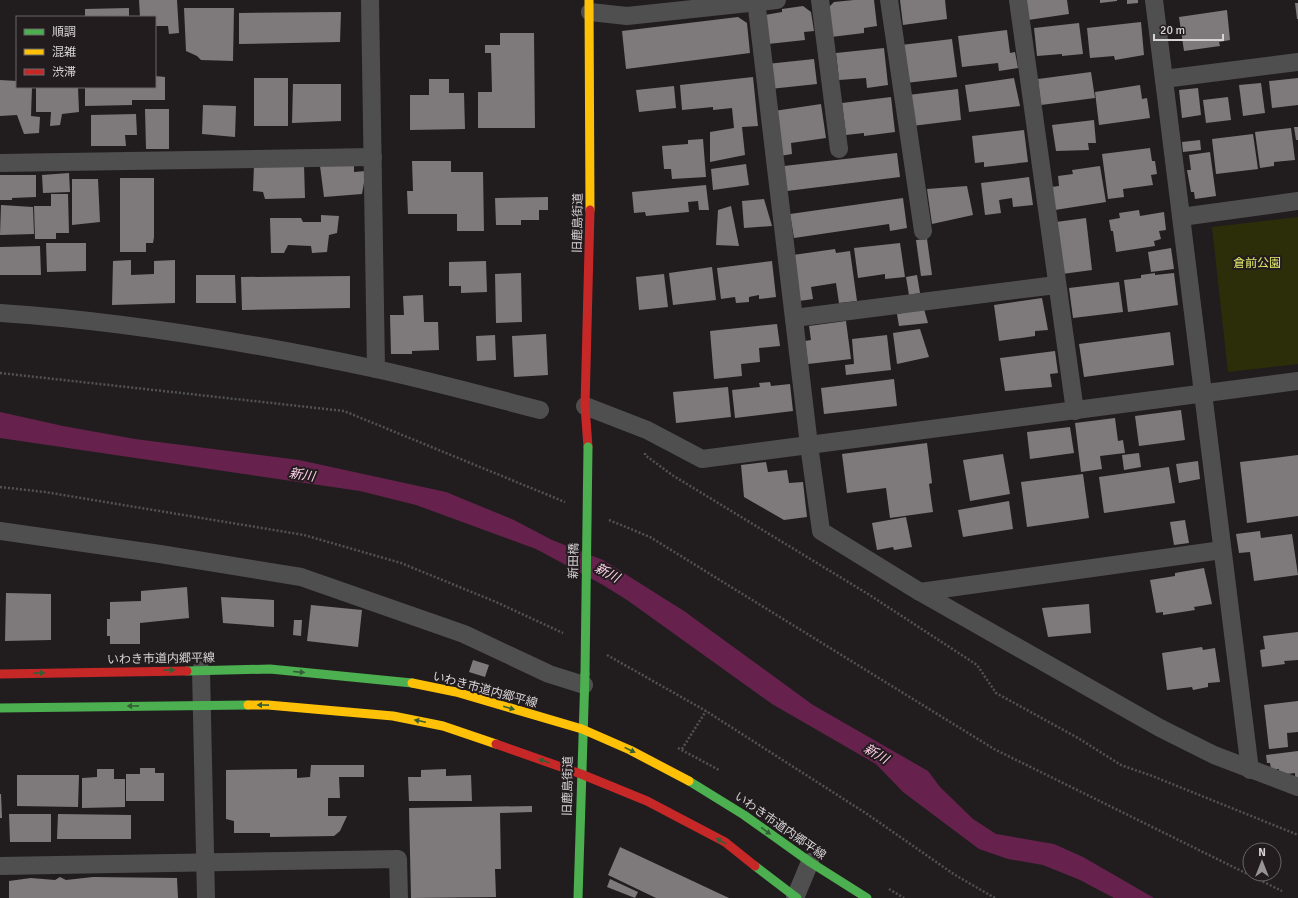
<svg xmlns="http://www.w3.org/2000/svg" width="1298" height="898" font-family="Signika,'Noto Sans JP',sans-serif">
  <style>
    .green { fill: #2c2d09 }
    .water { fill: #66224c }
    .building { fill: #7e7a7c }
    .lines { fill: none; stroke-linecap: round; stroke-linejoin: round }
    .path { stroke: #525252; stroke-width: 2.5; stroke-dasharray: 2 2; stroke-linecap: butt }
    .street { stroke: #504f4f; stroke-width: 18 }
    .fast { stroke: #4caf50; stroke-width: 9 }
    .slow { stroke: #ffc107; stroke-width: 9 }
    .jam { stroke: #c62828; stroke-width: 9 }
    .fast-bridge { stroke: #4caf50; stroke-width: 9 }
    .oneway { fill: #355e35 }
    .labels { text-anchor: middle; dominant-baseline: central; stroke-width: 4; stroke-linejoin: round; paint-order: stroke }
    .street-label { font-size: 12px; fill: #d8d4d6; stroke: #221c1f }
    .park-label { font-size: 12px; fill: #e5ec6e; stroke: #221c1f }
    .water-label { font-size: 13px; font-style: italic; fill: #fed0e7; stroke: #221c1f }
  </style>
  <rect width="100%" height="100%" fill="#211d1f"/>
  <path class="green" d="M1298,217V364L1228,372L1212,227Z"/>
  <path class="water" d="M0,412L63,426L135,439L299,460L446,492L514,520L552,540L603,560L684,611L813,705L928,771L940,787L973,819L996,834L1054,844L1083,857L1154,898H1114L1080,880L1043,865L1008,859L979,849L903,792L876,764L772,704L627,600L603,585L536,549L416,505L360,491L0,438Z"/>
  <g class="building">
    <path d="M139,0H177L179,33L169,34L168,26H155V17H140Z"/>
    <path d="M854,0H874L877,26L864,28V33L831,37L828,8L834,2Z"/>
    <path d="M900,0H945L947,19L903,25Z"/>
    <path d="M1025,0H1067L1069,14L1028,20Z"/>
    <path d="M1100,0H1117V1L1100,3Z"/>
    <path d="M1127,0H1138V3L1127,4Z"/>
    <path d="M1295,3H1298V19H1297Z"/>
    <path d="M803,6L811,12L814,31L804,32L805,40L768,44L765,15L782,12V9Z"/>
    <path d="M129,8V17H85V9Z"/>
    <path d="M184,8H234L233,61L201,60L197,56L186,51Z"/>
    <path d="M1227,10L1230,40L1219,42L1220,46L1184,51L1179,17Z"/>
    <path d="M341,12L340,42L239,44V13Z"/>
    <path d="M738,17L747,23L750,53L626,69L622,31Z"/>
    <path d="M1141,22L1144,55L1115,60L1114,56L1090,58L1087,28Z"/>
    <path d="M1079,23L1083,54L1062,56V54L1037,56L1034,28Z"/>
    <path d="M1007,30L1010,53L1015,52L1018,68L999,71L998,63L962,67L958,36Z"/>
    <path d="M500,33H534L535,128H478V92H492L491,53H485V45H500Z"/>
    <path d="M952,39L957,77L906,83L901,45Z"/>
    <path d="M884,48L888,85L867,88L866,78L839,80L836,53Z"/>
    <path d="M814,59L817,84L770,89L767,64Z"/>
    <path d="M1091,72L1095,98L1041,105L1038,79Z"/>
    <path d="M155,76L165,77V100H132V105L85,106V87H155Z"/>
    <path d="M753,77L758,126L742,127L745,155L710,162V132L734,128L732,108L713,110V107L682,110L680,85Z"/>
    <rect x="254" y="78" width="34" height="48"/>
    <path d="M1014,78L1020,106L969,112L965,85Z"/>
    <path d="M1298,78V105L1272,108L1269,81Z"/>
    <path d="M429,79H449V93H464L465,129L410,130V95H429Z"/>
    <path d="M0,80L17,81V87H32L31,116L40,117L39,133L24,134L17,115L0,116Z"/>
    <path d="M1261,83L1265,113L1243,116L1239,85Z"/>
    <path d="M293,84H341V121L292,123Z"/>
    <path d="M1140,85L1142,99L1147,98L1150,118L1099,125L1095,92Z"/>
    <path d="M674,86L676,108L639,112L636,90Z"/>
    <path d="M36,87H78L79,112L62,114L60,125L50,126L51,112H36Z"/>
    <path d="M1198,88L1201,115L1182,118L1179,90Z"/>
    <path d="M958,89L961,120L912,126L908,95Z"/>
    <path d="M891,97L895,132L864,136V133L846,135L842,103Z"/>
    <path d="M1228,97L1231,120L1206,123L1203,100Z"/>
    <path d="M821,104L826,138L791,143L792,154L780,156L774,111Z"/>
    <path d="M203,105L236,106L235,137L202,134Z"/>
    <path d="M145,109H169V149H146Z"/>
    <path d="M136,114L137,135H125L126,146H91V115Z"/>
    <path d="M1094,120L1096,143H1088L1089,150L1056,151L1052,125Z"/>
    <path d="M1294,127H1298V140H1296Z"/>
    <path d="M1291,128L1295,160L1274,162V166L1260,168L1255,132Z"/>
    <path d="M1024,130L1028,162L984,167V162L975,163L972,136Z"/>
    <path d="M1253,134L1258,169L1216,174L1212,139Z"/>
    <path d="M703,139L706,177L672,179L671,169H664L662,146L688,144V140Z"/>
    <path d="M1200,140L1201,150L1183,152L1182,142Z"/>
    <path d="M1150,148L1152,161H1155L1157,174L1151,175L1153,185L1123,189L1124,197L1108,199L1102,154Z"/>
    <path d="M1210,152L1216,196L1195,199L1194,192H1191L1187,170H1191L1189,155Z"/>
    <path d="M897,153L900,177L787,191L784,166Z"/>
    <path d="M412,161H451V172H483L484,231H457V214H408L407,191H413Z"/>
    <path d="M254,164H304L305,198L265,199L263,192L253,191Z"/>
    <path d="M354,164V172L366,171L362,194L324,197L320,166Z"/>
    <path d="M746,164L749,185L713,190L711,169Z"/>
    <path d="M1100,166L1106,202L1055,210L1051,187L1059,186L1058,176L1073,174L1072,170Z"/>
    <path d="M69,173L70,192L43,193L42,175Z"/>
    <path d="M0,175H36V197L12,198V200H0Z"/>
    <path d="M1029,177L1033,205L1013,207L1012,198L999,200L1001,213L985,215L981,183Z"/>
    <path d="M120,178H154V237L153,243H146V252H120Z"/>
    <path d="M72,179H98L100,222L72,225Z"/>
    <path d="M706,185L709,210H699L698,201L688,202L689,212L646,216L645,212L634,213L632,192Z"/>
    <path d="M967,186L973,215L932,224L927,189Z"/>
    <path d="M51,194H68L69,233H56V239H35L34,206H51Z"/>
    <path d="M548,197V210H539V220H521V225H496L495,198Z"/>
    <path d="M903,198L907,228L890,231L889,224L794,238L790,214Z"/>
    <path d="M764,199L772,226L744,228L742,201Z"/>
    <path d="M1,205L33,207L34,234L0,235Z"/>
    <path d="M731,206L739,246L716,245L718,210Z"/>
    <path d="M1139,210L1140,216L1164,212L1166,230L1159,231L1161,239L1154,241L1155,246L1116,252L1113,231H1111L1109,220L1120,218L1119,213Z"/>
    <path d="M321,215L339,216L337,233L329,235L327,252L312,253L311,246L288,245L284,253H271L270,218H301L303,222H321Z"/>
    <path d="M1086,218L1092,270L1062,274L1056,222Z"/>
    <path d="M927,239L932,275L921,276L916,240Z"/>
    <path d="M46,243H86V271L47,272Z"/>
    <path d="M900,243L905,277L885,279V274L858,278L854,248Z"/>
    <path d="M40,246L41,275H0V247Z"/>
    <path d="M1171,248L1174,269L1151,272L1148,252Z"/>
    <path d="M835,249L836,253L850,251L857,301L839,303L836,283L811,287L813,299L799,301L793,255Z"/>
    <path d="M131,260V275L154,274V261L175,260V303L112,305L113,261Z"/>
    <path d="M486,261L487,292L461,293V286H449V262Z"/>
    <path d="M772,261L776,297L759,299V295L749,297V302L736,303L735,297L721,299L717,268Z"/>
    <path d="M712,267L716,300L673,305L669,273Z"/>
    <path d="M521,273L522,322L496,323L495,274Z"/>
    <path d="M1155,273V275L1174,273L1178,305L1128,312L1124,280L1141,278V275Z"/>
    <path d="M664,274L668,307L639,310L636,277Z"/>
    <path d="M196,275H235L236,303H196Z"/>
    <path d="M917,275L920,293L909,295L906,277Z"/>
    <path d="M350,276V308L242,310L241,277Z"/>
    <path d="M1119,282L1123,312L1073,318L1069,288Z"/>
    <path d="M423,295L424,322H438L439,350L412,351V354H391L390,315H404L403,296Z"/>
    <path d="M1042,298L1048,330L1035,331V336L999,341L994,305Z"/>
    <path d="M924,309L928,323L899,326L897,314Z"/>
    <path d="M846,321L851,359L808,364L805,341L811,340L809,326Z"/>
    <path d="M777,324L780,346L759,348L760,362L741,364L742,376L714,379L710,331Z"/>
    <path d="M920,329L929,357L897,364L893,333Z"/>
    <path d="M1170,332L1174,365L1084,377L1079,344Z"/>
    <path d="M546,334L548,375L514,377L512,336Z"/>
    <path d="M495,335L496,360L477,361L476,336Z"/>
    <path d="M887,335L891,370L846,375L845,365L854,364L852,339Z"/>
    <path d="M1055,351L1058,373L1050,374L1052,387L1005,391L1000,358Z"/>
    <path d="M894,379L897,406L824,414L821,388Z"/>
    <path d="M770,382L771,386L790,384L793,411L735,418L732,390L760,387L759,383Z"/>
    <path d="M728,387L731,417L676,423L673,392Z"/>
    <path d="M1181,410L1185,440L1139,446L1135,416Z"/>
    <path d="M1115,418L1118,441L1123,440L1125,453L1100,456L1102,469L1081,472L1075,423Z"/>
    <path d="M1070,427L1074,453L1030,459L1027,432Z"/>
    <path d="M927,443L932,483L929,484L933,512L890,518L886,488L847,493L842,454Z"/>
    <path d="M1139,453L1141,467L1124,470L1122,455Z"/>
    <path d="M1003,454L1010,494L970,501L963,460Z"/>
    <path d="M1298,455V516L1247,523L1240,462Z"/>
    <path d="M1198,461L1200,479L1179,483L1176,464Z"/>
    <path d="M766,462L768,472L787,470L789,483L803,482L807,517L784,520L744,497L741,465Z"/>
    <path d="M1169,467L1175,503L1104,513L1099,477Z"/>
    <path d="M1083,474L1089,518L1027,527L1021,482Z"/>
    <path d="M1009,501L1013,529L963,537L958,510Z"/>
    <path d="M906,517L912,547L894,550L893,547L877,550L872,523Z"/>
    <path d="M1185,520L1189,543L1174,545L1170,522Z"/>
    <path d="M1260,531L1261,538L1292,534L1298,575L1254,581L1250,552L1239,553L1236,534Z"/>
    <path d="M1204,568L1212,604L1194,607L1195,610L1163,615V612L1156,613L1150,580L1175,576V573Z"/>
    <path d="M187,587L189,618L140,623V644H110V636H107V619H110V602L141,601V591Z"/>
    <path d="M6,593L51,594V640L5,641Z"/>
    <path d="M221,597L274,600V627L223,623Z"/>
    <path d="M1089,604L1091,633L1048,637L1042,608Z"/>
    <path d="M311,605L362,610L358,647L307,641Z"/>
    <path d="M294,620H302L301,636L293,635Z"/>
    <path d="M1298,632V660L1284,661L1285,664L1262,667L1260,650L1265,649L1263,636Z"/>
    <path d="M1202,647L1203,650L1215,648L1220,682L1208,683V687L1193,690L1192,687L1167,690L1162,653Z"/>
    <path d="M473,660L489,665L485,677L469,672Z"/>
    <path d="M1298,701V732L1287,733L1288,747L1269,749L1264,705Z"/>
    <path d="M1298,751V781L1295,782V773L1279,775V769H1271L1270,763H1267L1266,755Z"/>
    <path d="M311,765H364V777H339L340,798H328V816H347L340,831L334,836L270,837V833H234V821L226,819V770L297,769V778L310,777Z"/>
    <path d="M140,768H155V773H164V801H126V774H140Z"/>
    <path d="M97,769H114V779H125V807L82,808V778L97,777Z"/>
    <path d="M446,769V776L471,775L472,801H409L408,777H421V770Z"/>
    <path d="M17,775H79L78,807L17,806Z"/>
    <path d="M0,794H1L2,818H0Z"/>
    <path d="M532,806V812L500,813L501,869H495L496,897L411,898L409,808Z"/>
    <path d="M9,814H51V842H10Z"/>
    <path d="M58,814L131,815V839H57Z"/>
    <path d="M620,847L729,898H656L608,875Z"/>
    <path d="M60,877L66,880L93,877L177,878L178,898H9V881L31,878L55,880Z"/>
    <path d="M610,879L638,892L635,898L607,887Z"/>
  </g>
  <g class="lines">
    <g class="path">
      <path d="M0,373L344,411L565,502"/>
      <path d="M645,453V455L672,475L868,594L977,665L996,693L1078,738L1121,765L1155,777L1298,835"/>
      <path d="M0,487L45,492L304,535L401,563L496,602L563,633"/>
      <path d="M609,520L650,537L994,749L1282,891"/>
      <path d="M607,655L706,711L867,814L955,875L995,898"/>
      <path d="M678,748L719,770"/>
      <path d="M682,749L706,711"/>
      <path d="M889,889L904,898"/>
    </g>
    <g class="street">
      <path d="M370,0L376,369"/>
      <path d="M756,0L809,445L821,531L920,592L1160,728L1214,755L1298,787"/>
      <path d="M820,0L839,149"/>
      <path d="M889,0L923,231"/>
      <path d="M1018,0L1075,411"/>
      <path d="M1154,0L1250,770"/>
      <path d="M590,12L627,16L777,0"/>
      <path d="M1164,79L1298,62"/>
      <path d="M0,163L373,157"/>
      <path d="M1181,217L1298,201"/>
      <path d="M0,313C126,321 253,343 376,369C431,381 486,396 540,410"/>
      <path d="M794,318L1056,285"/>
      <path d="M585,406L647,430L702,459L1298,381"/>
      <path d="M0,531L160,554L301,577L464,634L549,674L584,685"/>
      <path d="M920,592L1222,550"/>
      <path d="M201,670L206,898"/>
      <path d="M0,866L398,859L399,898"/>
      <path d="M795,898L810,862"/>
    </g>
    <g class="fast">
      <path d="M187,671L270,669L412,683"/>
      <path d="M0,708L248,705"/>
      <path d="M689,781L744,815L810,862L867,898"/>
      <path d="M755,866L797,898"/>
      <path d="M578,898L585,674"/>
    </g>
    <g class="slow">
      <path d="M589,0L590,210"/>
      <path d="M412,683L456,692L582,729L630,750L689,781"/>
      <path d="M248,705H268L393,716L443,726L496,744"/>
    </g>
    <g class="jam">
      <path d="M588,447L585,406L590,210"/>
      <path d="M0,674L187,671"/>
      <path d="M496,744L581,774L647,801L725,842L755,866"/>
    </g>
    <path class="fast-bridge" d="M585,674L588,447"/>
  </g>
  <defs><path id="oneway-solid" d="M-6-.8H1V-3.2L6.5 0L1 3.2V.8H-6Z"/></defs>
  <g class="oneway">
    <use href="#oneway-solid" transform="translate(169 670) rotate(-1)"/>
    <use href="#oneway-solid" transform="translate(299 672) rotate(5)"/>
    <use href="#oneway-solid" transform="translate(39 673) rotate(-1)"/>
    <use href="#oneway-solid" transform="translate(263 705) rotate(-179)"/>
    <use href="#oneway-solid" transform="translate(133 706) rotate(179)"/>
    <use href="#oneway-solid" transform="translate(509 708) rotate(16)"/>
    <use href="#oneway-solid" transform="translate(420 721) rotate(-168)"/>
    <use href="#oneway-solid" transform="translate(630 750) rotate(26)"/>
    <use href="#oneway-solid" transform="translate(544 761) rotate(-160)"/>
    <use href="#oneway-solid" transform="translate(766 831) rotate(36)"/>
    <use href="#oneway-solid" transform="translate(721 841) rotate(-149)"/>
  </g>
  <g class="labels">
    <g class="street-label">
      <text transform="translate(578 223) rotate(-89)">旧鹿島街道</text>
      <text transform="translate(574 561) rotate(-89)">新田橋</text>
      <text transform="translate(161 659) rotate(-1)">いわき市道内郷平線</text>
      <text transform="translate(485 690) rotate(15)">いわき市道内郷平線</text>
      <text transform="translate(568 786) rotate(-89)">旧鹿島街道</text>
      <text transform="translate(780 826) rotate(35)">いわき市道内郷平線</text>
    </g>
    <g class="park-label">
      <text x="1257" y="263">倉前公園</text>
    </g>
    <g class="water-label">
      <text transform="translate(302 475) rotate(9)">新川</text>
      <text transform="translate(607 573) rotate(28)">新川</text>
      <text transform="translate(876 754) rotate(30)">新川</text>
    </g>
  </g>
  <rect x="16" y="16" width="140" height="72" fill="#221c1f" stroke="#6b6668"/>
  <rect x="24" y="29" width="20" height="6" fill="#4caf50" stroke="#6b6668"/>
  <text x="52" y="36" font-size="12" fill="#d8d4d6">順調</text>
  <rect x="24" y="49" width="20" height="6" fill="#ffc107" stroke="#6b6668"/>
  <text x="52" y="56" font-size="12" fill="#d8d4d6">混雑</text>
  <rect x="24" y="69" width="20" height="6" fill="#c62828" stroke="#6b6668"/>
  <text x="52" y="76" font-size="12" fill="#d8d4d6">渋滞</text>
  <g transform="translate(1262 862)"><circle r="19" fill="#221c1f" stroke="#6b6668"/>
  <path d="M0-3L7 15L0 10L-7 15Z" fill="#989496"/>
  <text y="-6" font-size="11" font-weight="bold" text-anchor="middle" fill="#d8d4d6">N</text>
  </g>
  <path d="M1154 34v6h69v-6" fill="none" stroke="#d8d4d6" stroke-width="2"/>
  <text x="1160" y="34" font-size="12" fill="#d8d4d6" stroke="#221c1f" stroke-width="3" paint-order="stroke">20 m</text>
</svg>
